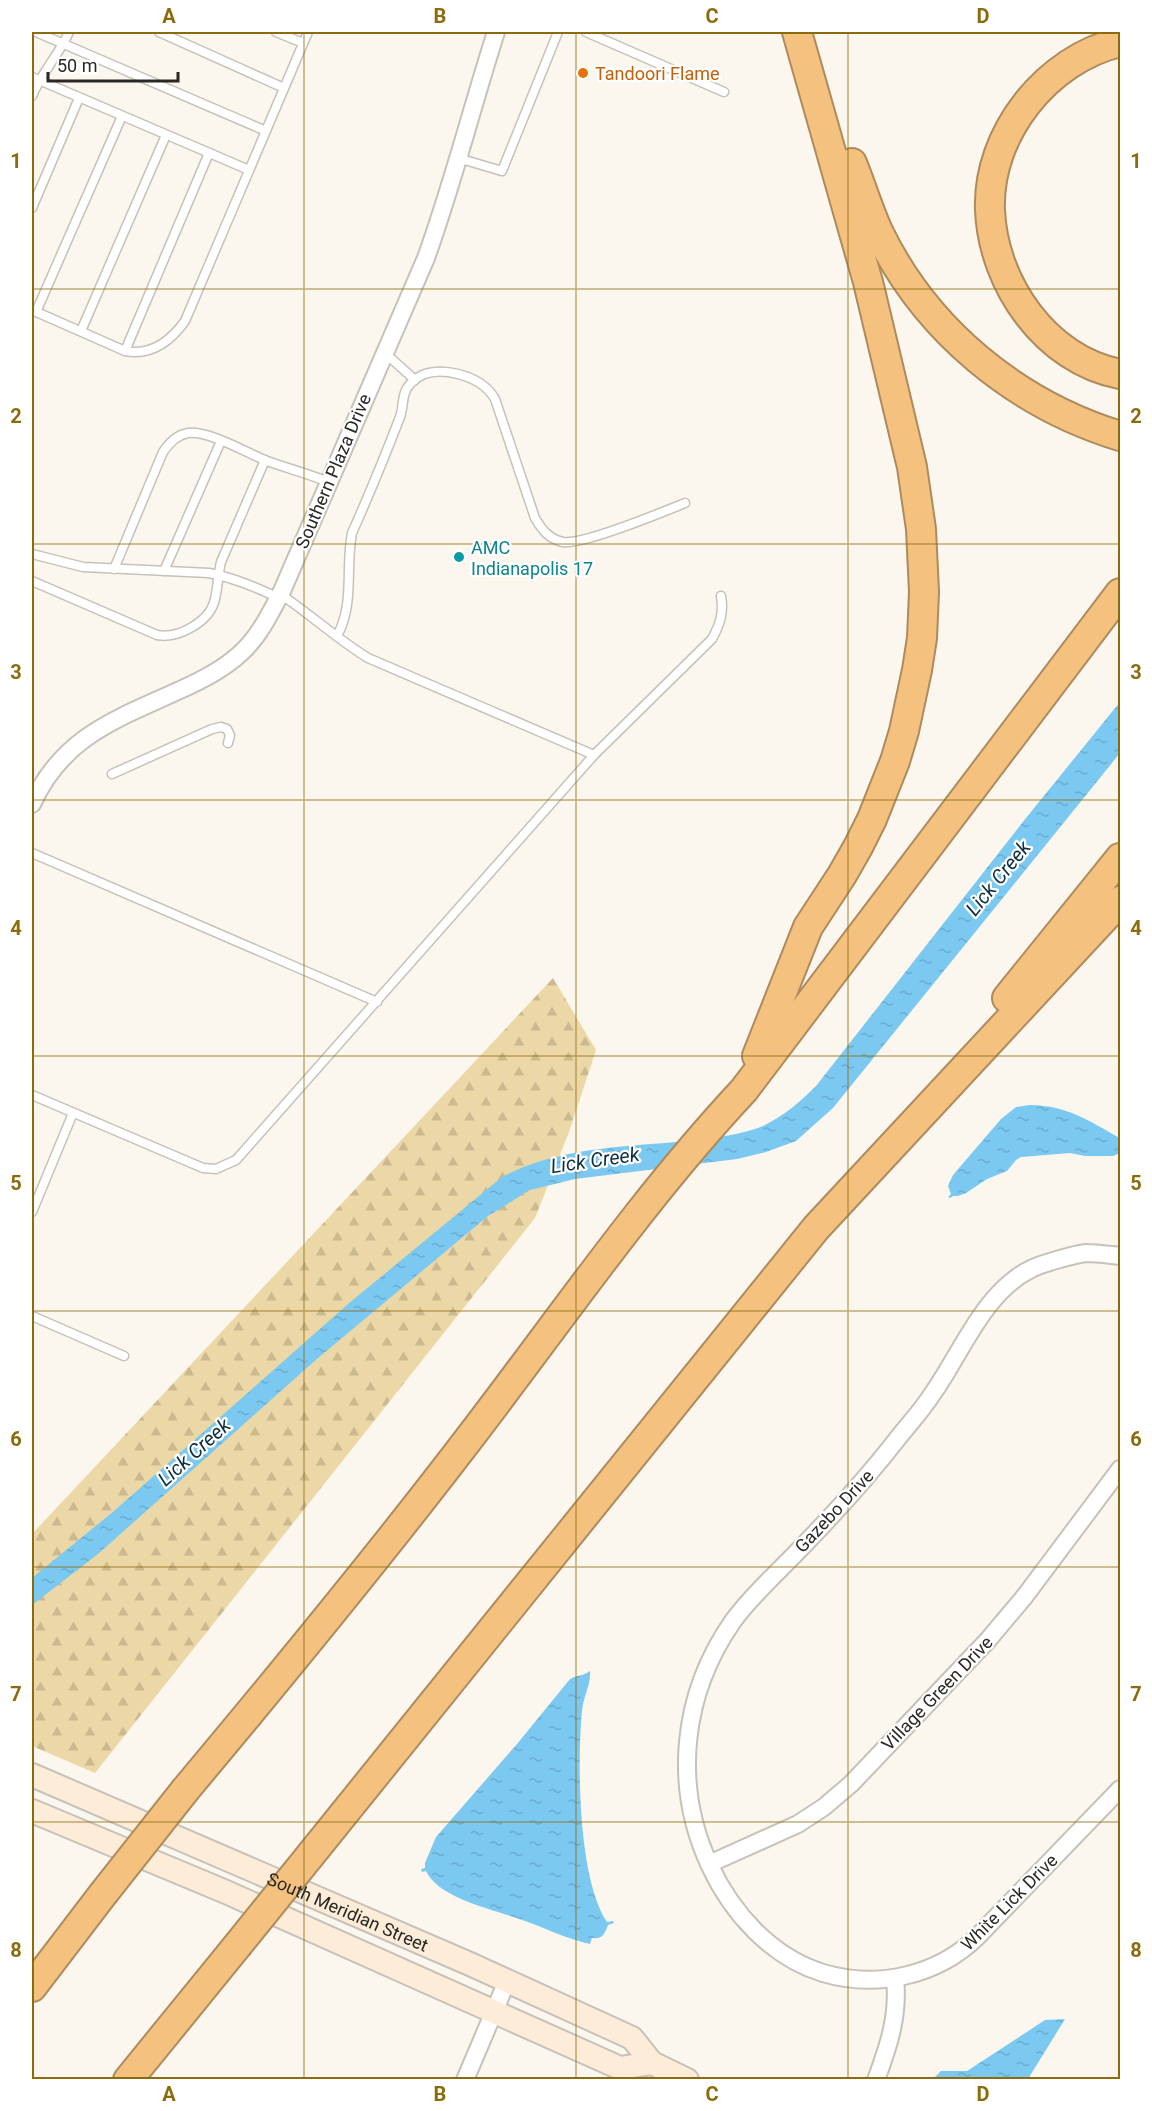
<svg xmlns="http://www.w3.org/2000/svg" width="1152" height="2111" font-family="Roboto,sans-serif">
  <style>
    .forest { fill: url(#forest-firs) }
    .water { fill: url(#water-ripples) }
    .lines { fill: none; stroke-linecap: round; stroke-linejoin: round }
    .service-casing { stroke: #c6c2b9; stroke-width: 11 }
    .minor-casing { stroke: #c6c2b9; stroke-width: 20 }
    .secondary-casing { stroke: #c6c2b9; stroke-width: 26 }
    .motorway-casing { stroke: #ad8b5f; stroke-width: 32 }
    .service { stroke: #fff; stroke-width: 8 }
    .minor { stroke: #fff; stroke-width: 16 }
    .secondary { stroke: #fcecd8; stroke-width: 22 }
    .motorway { stroke: #f4c17e; stroke-width: 28 }
    .motorway-bridge-casing { stroke: #ad8b5f; stroke-width: 32; stroke-linecap: butt }
    .motorway-bridge { stroke: #f4c17e; stroke-width: 28 }
    .grid { fill: none; stroke: #8c6b0c; stroke-width: 1.5; stroke-opacity: 0.55 }
    .food-dot { fill: #e8710a; stroke: #fff; stroke-width: 2 }
    .culture-dot { fill: #0f9aa8; stroke: #fff; stroke-width: 2 }
    .labels { text-anchor: middle; dominant-baseline: central; stroke-width: 4.5; stroke-linejoin: round; paint-order: stroke }
    .food-label { font-size: 18px; fill: #c56008; stroke: #fff; text-anchor: start }
    .street-label { font-size: 18px; fill: #2a2825; stroke: #fff }
    .culture-label { font-size: 18px; fill: #0d838f; stroke: #fff; text-anchor: start }
    .water-label { font-size: 20px; font-style: italic; fill: #0c3041; stroke: #fff }
    .neatline { fill: none; stroke: #8c6b0c; stroke-width: 2 }
    .grid-label { font-size: 20px; text-anchor: middle; font-weight: bold; fill: #8c6b0c }
  </style>
  <defs>
    <pattern id="forest-firs" width="22" height="20" patternUnits="userSpaceOnUse" patternTransform="scale(1.5)"><rect width="22" height="20" fill="#ecd8a7"/><path d="M5 1l3.5 6h-7zM16 11l3.5 6h-7z" fill="#cbb990"/></pattern>
    <pattern id="water-ripples" width="26" height="14" patternUnits="userSpaceOnUse" patternTransform="scale(1.5)"><rect width="26" height="14" fill="#7bc8f0"/><path d="M2 4q2-2 4 0t4 0M15 11q2-2 4 0t4 0" fill="none" stroke="#6aacce"/></pattern>
  </defs>
  <rect width="100%" height="100%" fill="#fbf7ee"/>
  <path class="forest" d="M553,978L596,1050L569,1132L535,1218L95,1773L32,1746V1534Z"/>
  <g class="water">
    <path d="M1120,702V753L833,1108L796,1141L766,1152L737,1159L575,1179L530,1190L488,1216L318,1358L98,1554L32,1605V1578L114,1511L348,1304L502,1177C555,1149 616,1147 676,1142C703,1139 740,1136 765,1125C785,1115 801,1101 816,1086L1026,818Z"/>
    <path d="M1030,1105C1069,1106 1087,1120 1120,1138V1153L1113,1156H1085L1070,1153L1021,1157L1016,1160L1007,1171L987,1179L966,1193L958,1196H953L950,1198L948,1197L951,1194L948,1186L953,1175L1001,1119L1016,1107Z"/>
    <path d="M590,1671C591,1685 583,1697 582,1711C577,1763 578,1879 607,1922L613,1921L614,1923L608,1925C604,1935 603,1939 592,1938L590,1944C568,1939 549,1930 528,1922C501,1911 439,1900 426,1871L422,1872L421,1869L425,1868V1863L436,1837L517,1744L570,1679C577,1675 584,1676 590,1671Z"/>
    <path d="M1065,2019L1028,2079H933L941,2071H967L1045,2020Z"/>
  </g>
  <g class="lines">
    <defs>
      <g id="service">
        <path d="M36,32L266,131"/>
        <path d="M159,32L284,88"/>
        <path d="M276,32L303,43"/>
        <path d="M586,32L724,92"/>
        <path d="M32,77L249,170"/>
        <path d="M32,96C41,73 59,55 69,32"/>
        <path d="M458,158L502,171L558,32"/>
        <path d="M32,208L79,98"/>
        <path d="M32,310L125,351C151,356 170,342 185,321L308,32"/>
        <path d="M36,312L122,116"/>
        <path d="M81,331L166,135"/>
        <path d="M125,351L209,153"/>
        <path d="M385,353L415,380"/>
        <path d="M32,554L83,567L209,573C234,578 255,587 279,598"/>
        <path d="M114,569L163,452C169,443 176,435 188,433C210,431 245,452 267,461C287,468 308,474 329,482"/>
        <path d="M164,571L221,441"/>
        <path d="M32,581L157,635C178,639 210,622 215,599C218,586 218,574 221,562L265,460"/>
        <path d="M280,594C310,614 337,639 368,658L594,755"/>
        <path d="M337,636C355,603 345,568 352,533C369,495 385,456 400,417C404,406 401,393 411,383C423,370 442,370 458,374C474,378 487,385 495,399L535,518C542,530 549,539 563,542C583,545 663,512 685,503"/>
        <path d="M112,774L212,729L221,727L227,729L230,735L228,743"/>
        <path d="M32,853L377,1002"/>
        <path d="M32,1095L203,1168L216,1169L236,1160L594,755L712,639C720,624 724,613 721,596"/>
        <path d="M32,1212L73,1113"/>
        <path d="M32,1316L124,1356"/>
      </g>
      <g id="minor">
        <path d="M32,804C63,736 117,719 180,690C202,680 224,669 242,652C260,635 271,612 282,591L426,258C453,183 472,107 496,32"/>
        <path d="M1120,1256C1110,1255 1097,1253 1086,1253C1076,1254 1040,1264 1031,1269C984,1292 962,1352 933,1393C923,1409 910,1423 898,1438C867,1478 834,1514 799,1550C777,1573 752,1595 733,1621C682,1694 672,1785 710,1866C732,1913 771,1957 823,1973C877,1989 937,1976 977,1937L1120,1789"/>
        <path d="M709,1864L798,1824L824,1807L851,1784L988,1640L1025,1596L1120,1469"/>
        <path d="M465,2080L507,1981"/>
        <path d="M876,2080C889,2045 899,2015 895,1978"/>
      </g>
      <g id="secondary">
        <path id="s1" d="M32,1775L470,1964L632,2038L652,2063L687,2080"/>
        <path d="M32,1811L226,1892L620,2068L652,2063"/>
      </g>
      <g id="motorway">
        <path d="M1120,42C1047,59 987,134 990,210C993,284 1046,360 1120,374"/>
        <path d="M852,163C861,185 868,209 878,231C926,331 1016,404 1120,436"/>
        <path d="M1007,998L1120,858"/>
        <path d="M757,1056L808,927L842,875L858,847L872,819L895,761L904,731L917,670L922,638L924,592L921,529L912,467L868,282L797,32"/>
        <path d="M186,1789C284,1672 381,1554 474,1432C562,1317 645,1196 744,1090L1120,593"/>
        <path d="M317,1847L816,1228L1120,901"/>
        <path d="M32,1987L103,1894"/>
        <path d="M128,2080L237,1946"/>
      </g>
    </defs>
    <use href="#service" class="service-casing"/>
    <use href="#minor" class="minor-casing"/>
    <use href="#secondary" class="secondary-casing"/>
    <use href="#motorway" class="motorway-casing"/>
    <use href="#service" class="service"/>
    <use href="#minor" class="minor"/>
    <use href="#secondary" class="secondary"/>
    <use href="#motorway" class="motorway"/>
    <defs>
      <g id="motorway-bridge">
        <path d="M103,1894L186,1789"/>
        <path d="M237,1946L317,1847"/>
      </g>
    </defs>
    <use href="#motorway-bridge" class="motorway-bridge-casing"/>
    <use href="#motorway-bridge" class="motorway-bridge"/>
  </g>
  <path class="grid" d="M304,32V2080M576,32V2080M848,32V2080M32,289H1120M32,544H1120M32,800H1120M32,1056H1120M32,1311H1120M32,1567H1120M32,1822H1120"/>
  <circle class="food-dot" cx="583" cy="73" r="6"/>
  <circle class="culture-dot" cx="459" cy="557" r="6"/>
  <g class="labels">
    <g class="food-label">
      <text x="595" y="73">Tandoori Flame</text>
    </g>
    <g class="street-label">
      <text transform="translate(333 471) rotate(-67)">Southern Plaza Drive</text>
      <text transform="translate(834 1511) rotate(-47)">Gazebo Drive</text>
      <text transform="translate(937 1693) rotate(-46)">Village Green Drive</text>
      <text transform="translate(1009 1902) rotate(-45)">White Lick Drive</text>
      <text stroke="none"><textPath href="#s1" startOffset="344">South Meridian Street</textPath></text>
    </g>
    <g class="culture-label">
      <text x="471" y="547">AMC<tspan x="471" dy="21">Indianapolis 17</tspan></text>
    </g>
    <g class="water-label">
      <text transform="translate(998 878) rotate(-51)">Lick Creek</text>
      <text transform="translate(595 1160) rotate(-8)">Lick Creek</text>
      <text transform="translate(194 1452) rotate(-42)">Lick Creek</text>
    </g>
  </g>
  <rect width="1152" height="2111" fill="none" stroke="#ffffff" stroke-width="66"/>
  <path d="M48 72v9h130v-9" fill="none" stroke="#2a2825" stroke-width="3"/>
  <text x="57" y="72" font-size="18" fill="#2a2825" stroke="#ffffff" stroke-width="4.5" paint-order="stroke">50 m</text>
  <rect x="33" y="33" width="1086" height="2045" class="neatline"/>
  <g class="grid-label">
    <text x="169" y="23">A</text>
    <text x="440" y="23">B</text>
    <text x="712" y="23">C</text>
    <text x="983" y="23">D</text>
    <text x="16" y="168">1</text>
    <text x="1136" y="168">1</text>
    <text x="16" y="423">2</text>
    <text x="1136" y="423">2</text>
    <text x="16" y="679">3</text>
    <text x="1136" y="679">3</text>
    <text x="16" y="935">4</text>
    <text x="1136" y="935">4</text>
    <text x="16" y="1190">5</text>
    <text x="1136" y="1190">5</text>
    <text x="16" y="1446">6</text>
    <text x="1136" y="1446">6</text>
    <text x="16" y="1701">7</text>
    <text x="1136" y="1701">7</text>
    <text x="16" y="1957">8</text>
    <text x="1136" y="1957">8</text>
    <text x="169" y="2101">A</text>
    <text x="440" y="2101">B</text>
    <text x="712" y="2101">C</text>
    <text x="983" y="2101">D</text>
  </g>
</svg>
